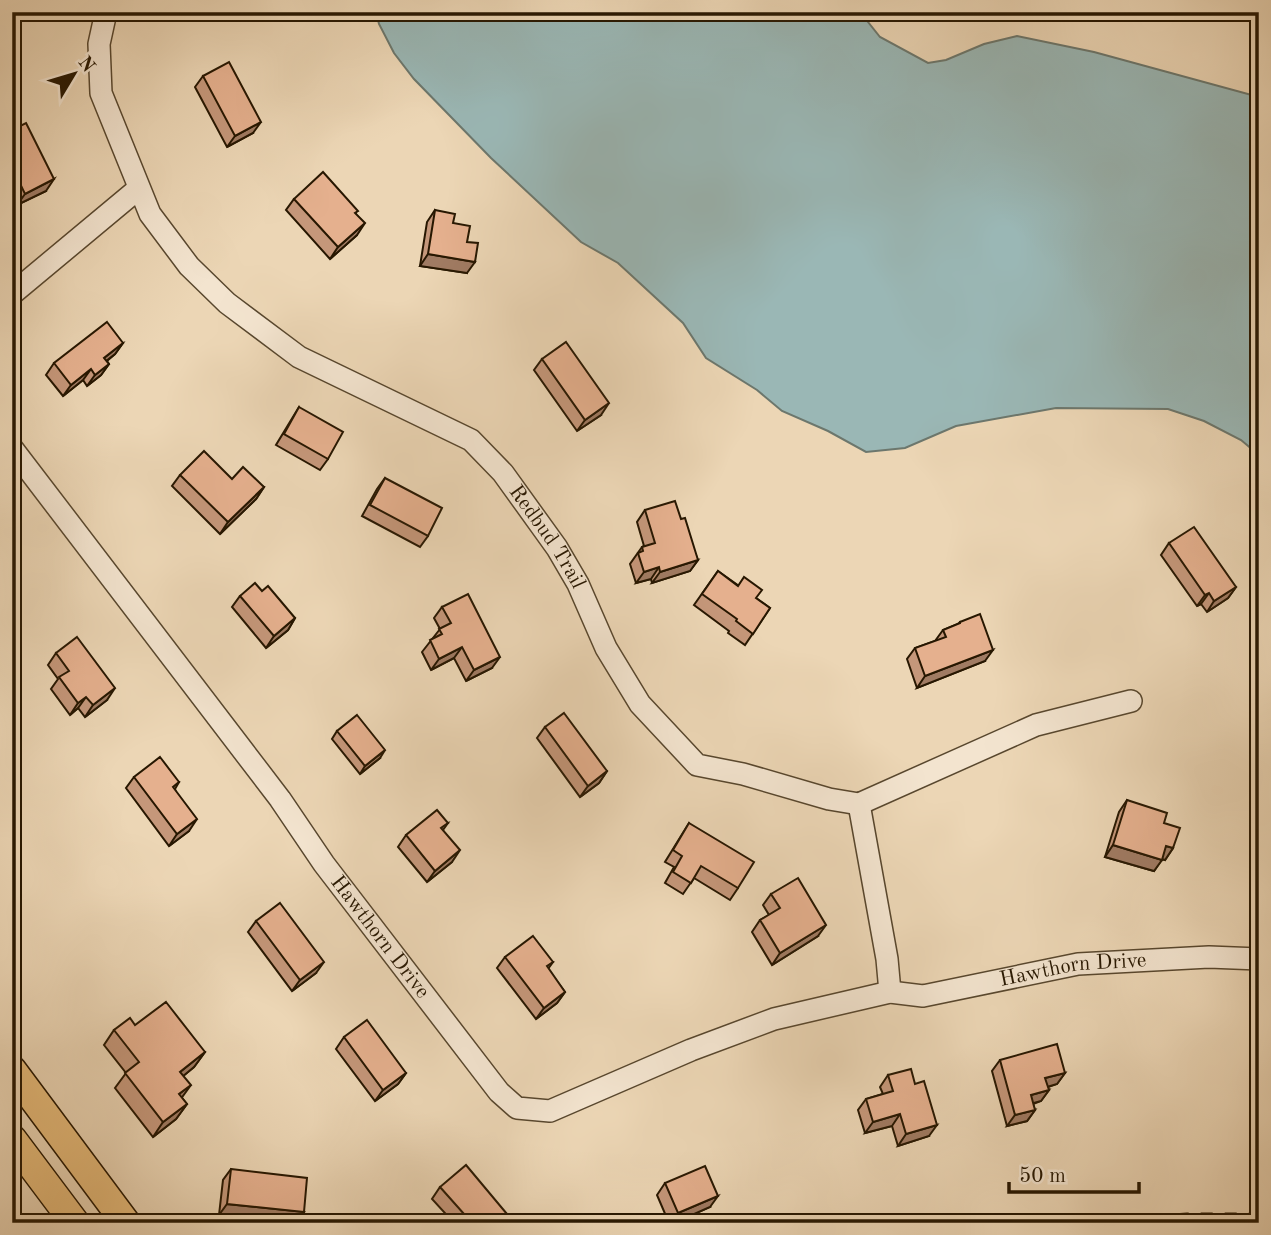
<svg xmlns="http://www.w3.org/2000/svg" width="1271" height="1235" font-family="'Old Standard TT',serif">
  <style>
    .water { fill: #9ab7b5; stroke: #6c776d; stroke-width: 2 }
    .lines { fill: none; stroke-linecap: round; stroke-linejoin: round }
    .minor-casing { stroke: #58472e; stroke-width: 24 }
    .major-casing { stroke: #271701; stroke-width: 31 }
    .minor { stroke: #f3e4cf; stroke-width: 21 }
    .major { stroke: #e6bb7a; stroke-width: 28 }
    .rail { stroke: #271701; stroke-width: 5; stroke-dasharray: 12 12; stroke-linecap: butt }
    .wall { fill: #c5977a; stroke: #271701; stroke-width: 2 }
    .shaded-wall { fill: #a07b63; stroke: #271701; stroke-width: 2 }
    .building { fill: #e5b08e; stroke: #271701; stroke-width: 2 }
    .labels { text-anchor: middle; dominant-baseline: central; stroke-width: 7; stroke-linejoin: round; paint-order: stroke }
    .street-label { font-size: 21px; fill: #271701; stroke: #f3e4cf }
  </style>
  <rect width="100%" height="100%" fill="#ecd6b5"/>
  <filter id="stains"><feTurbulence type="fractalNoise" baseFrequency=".00286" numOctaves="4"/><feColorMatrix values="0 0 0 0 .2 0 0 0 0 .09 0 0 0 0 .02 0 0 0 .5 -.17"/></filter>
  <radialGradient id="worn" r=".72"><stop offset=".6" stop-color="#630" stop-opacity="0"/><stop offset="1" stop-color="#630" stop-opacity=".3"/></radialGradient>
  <path class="water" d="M376,12H860L880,37L928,63L946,60L984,44L1017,36L1094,52L1259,97V455L1241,440L1204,421L1168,409L1056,408L956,426L905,448L866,452L828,431L782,411L757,390L706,358L683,323L618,263L581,242L491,158L414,79L394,53L379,24Z"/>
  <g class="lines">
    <defs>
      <g id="minor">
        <path id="s1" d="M106,12L99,44L101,93L150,214L189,266L227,303L299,357L471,440L503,473L557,548L578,584L606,648L640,704L697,765L743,774L829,799L859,804L1036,725L1131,701"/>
        <path d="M12,294L138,189"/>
        <path id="s2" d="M12,448L280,799L324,864L499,1092L517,1108L550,1111L691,1050L774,1019L890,992L923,996L1078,964L1209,957L1259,959"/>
        <path d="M859,804L887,959L890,992"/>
      </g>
      <g id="major">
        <path d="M12,1070L126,1223"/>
        <path d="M12,1139L75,1223"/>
      </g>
    </defs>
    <use href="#minor" class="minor-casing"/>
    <use href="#major" class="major-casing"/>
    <use href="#minor" class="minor"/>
    <use href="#major" class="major"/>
    <path class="rail" d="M1081,1223L1187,1215H1259"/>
  </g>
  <g class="wall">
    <path d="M203,76L253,133L227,147L195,87Z"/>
    <path d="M12,130L46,191L17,205L12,195Z"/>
    <path d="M294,199L356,214L357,235L330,259L286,210Z"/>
    <path d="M435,210L453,223L467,242V273L420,266L427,222Z"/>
    <path d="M123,343L115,354L107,361L109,364L101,375L87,386L83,380L63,396L46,375L54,363Z"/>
    <path d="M542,359L601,415L577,431L534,370Z"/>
    <path d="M299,407L328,459L320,470L276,445Z"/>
    <path d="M180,475L232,479L264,487L256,499L220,534L172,486Z"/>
    <path d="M385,478L428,536L420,547L362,516L377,489Z"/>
    <path d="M645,510L681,519L698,560L690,571L652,583L651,579L636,583L630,564L642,547L644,546L637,522Z"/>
    <path d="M1169,543L1236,587L1228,598L1207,612L1201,604L1197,606L1161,555Z"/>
    <path d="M718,571L770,608L745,645L728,633L729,631L694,605Z"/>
    <path d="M262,591L295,618L288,630L266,648L232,607L240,596Z"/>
    <path d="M442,607L492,668L466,681L454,658L431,670L422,652L440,629L434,618Z"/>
    <path d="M960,622L985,661L917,688L907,659L915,648L935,641L943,630L958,624Z"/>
    <path d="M56,653L107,700L85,717L78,708L70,715L51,689L58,679L48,665Z"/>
    <path d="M545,727L607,771L599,783L580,797L537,738Z"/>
    <path d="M337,731L380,758L360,774L332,739Z"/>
    <path d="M134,777L179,782L175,789L189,831L169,846L126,788Z"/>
    <path d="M1127,800L1164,823L1173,848L1165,860L1162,859L1154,871L1105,857L1119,812Z"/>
    <path d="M448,823L443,830L452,862L427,882L398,847L406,835Z"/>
    <path d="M689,823L738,888L730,900L694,878L683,894L665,883L674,867L665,862Z"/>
    <path d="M771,894L818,936L772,965L752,932L760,920L769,915L763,905Z"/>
    <path d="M256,921L316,973L292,991L248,932Z"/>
    <path d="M505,957L553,962L548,969L565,992L557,1003L536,1019L497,968Z"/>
    <path d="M135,1025L205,1052L194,1067L183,1076L182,1098L187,1104L176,1119L153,1137L115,1088L126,1073L104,1045L114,1030Z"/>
    <path d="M344,1037L406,1073L398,1084L375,1101L336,1049Z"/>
    <path d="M1000,1060L1065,1073L1057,1084L1048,1087L1049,1090L1041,1101L1033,1104L1035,1110L1027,1121L1007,1126L992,1071Z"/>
    <path d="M888,1075L929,1136L898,1146L892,1126L865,1133L858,1110L866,1099L883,1094L880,1087Z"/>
    <path d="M231,1169L304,1212L296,1223H286L219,1215L223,1180Z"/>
    <path d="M665,1183L710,1207L674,1223H669L657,1195Z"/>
    <path d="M440,1187L507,1214L501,1223H454L432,1199Z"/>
  </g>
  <g class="shaded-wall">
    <path d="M261,122L253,133L227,147L235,136Z"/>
    <path d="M54,179L46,191L17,205L25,194Z"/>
    <path d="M365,223L357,235L330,259L338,247Z"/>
    <path d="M428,254L475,262L467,273L420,266Z"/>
    <path d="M123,343L115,354L96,369L104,358Z"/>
    <path d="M109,364L101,375L87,386L95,375Z"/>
    <path d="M91,369L83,380L63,396L71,385Z"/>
    <path d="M609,403L601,415L577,431L585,420Z"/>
    <path d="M264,487L256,499L220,534L228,522Z"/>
    <path d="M698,560L690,571L652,583L660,572Z"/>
    <path d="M659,567L651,579L636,583L644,572Z"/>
    <path d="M1236,587L1228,598L1207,612L1214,601Z"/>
    <path d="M1209,593L1201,604L1197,606L1205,595Z"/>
    <path d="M295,618L288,630L266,648L274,636Z"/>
    <path d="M462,647L454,658L431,670L439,659Z"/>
    <path d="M993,650L985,661L917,688L925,676Z"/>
    <path d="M500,657L492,668L466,681L474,670Z"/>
    <path d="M115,688L107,700L85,717L93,705Z"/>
    <path d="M86,697L78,708L70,715L78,703Z"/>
    <path d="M385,750L380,758L360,774L365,766Z"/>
    <path d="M607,771L599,783L580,797L588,786Z"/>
    <path d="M197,819L189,831L169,846L177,834Z"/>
    <path d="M1113,845L1162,860L1154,871L1105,857Z"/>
    <path d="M1166,846L1173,848L1165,860L1158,858Z"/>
    <path d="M460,850L452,862L427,882L435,871Z"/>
    <path d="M826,925L818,936L772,965L780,953Z"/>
    <path d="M324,962L316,973L292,991L300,980Z"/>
    <path d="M565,992L557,1003L536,1019L544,1008Z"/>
    <path d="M205,1052L194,1067L170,1087L180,1072Z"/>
    <path d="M406,1073L398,1084L375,1101L383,1090Z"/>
    <path d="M1065,1073L1057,1084L1037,1090L1045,1078Z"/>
    <path d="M191,1085L180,1100L179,1094Z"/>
    <path d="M1049,1090L1041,1101L1023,1106L1031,1095Z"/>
    <path d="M187,1104L176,1119L153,1137L163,1122Z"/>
    <path d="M1035,1110L1027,1121L1007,1126L1015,1115Z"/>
    <path d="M900,1114L892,1126L865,1133L873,1122Z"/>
    <path d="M937,1125L929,1136L898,1146L906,1134Z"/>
    <path d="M718,1196L710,1207L674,1223H671L678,1213Z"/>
    <path d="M227,1204L304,1212L296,1223H286L219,1215Z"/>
  </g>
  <g class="building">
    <path d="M229,62L261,122L235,136L203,76Z"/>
    <path d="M26,123L54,179L25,194L12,167V165L17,163L12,154V130Z"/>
    <path d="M323,172L358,211L355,213L365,223L338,247L294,199Z"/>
    <path d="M435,210L455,214L453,223L470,226L467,242L478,243L475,262L428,254Z"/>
    <path d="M107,322L123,343L104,358L109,364L95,375L91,369L71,385L54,363Z"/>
    <path d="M566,342L609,403L585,420L542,359Z"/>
    <path d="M299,407L343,432L328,459L284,434Z"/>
    <path d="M204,451L232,479L243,467L264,487L228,522L180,475Z"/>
    <path d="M385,478L442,508L428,536L370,505Z"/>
    <path d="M675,501L681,519L685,518L698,560L660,572L659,567L644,572L638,553L643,551L642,547L655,543L645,510Z"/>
    <path d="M1194,527L1236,587L1214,601L1209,593L1205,595L1169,543Z"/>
    <path d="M718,571L738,586L744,577L762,590L756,598L770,608L753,634L736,621L737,619L702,594Z"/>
    <path d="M255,583L262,591L268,586L295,618L274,636L240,596Z"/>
    <path d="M468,594L500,657L474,670L462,647L439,659L430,640L442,634L439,629L451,623L442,607Z"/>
    <path d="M980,614L993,650L925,676L915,648L946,637L943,630L960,623V622Z"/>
    <path d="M77,637L115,688L93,705L86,697L78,703L59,677L69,671L56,653Z"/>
    <path d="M564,713L607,771L588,786L545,727Z"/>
    <path d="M357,715L385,750L365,766L337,731Z"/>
    <path d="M160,757L179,782L173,787L197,819L177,834L134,777Z"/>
    <path d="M1127,800L1167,813L1164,823L1180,828L1173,848L1166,846L1162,860L1113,845Z"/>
    <path d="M437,810L448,823L441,828L460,850L435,871L406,835Z"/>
    <path d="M689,823L754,862L738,888L701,866L691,883L673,872L682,856L673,850Z"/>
    <path d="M798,878L826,925L780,953L760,920L780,908L771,894Z"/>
    <path d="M280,903L324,962L300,980L256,921Z"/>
    <path d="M533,936L553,962L547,966L565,992L544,1008L505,957Z"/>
    <path d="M166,1002L205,1052L180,1072L191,1085L179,1094L187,1104L163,1122L125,1073L139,1062L114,1030L130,1018L135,1025Z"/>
    <path d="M367,1020L406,1073L383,1090L344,1037Z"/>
    <path d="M1057,1044L1065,1073L1045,1078L1049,1090L1031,1095L1035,1110L1015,1115L1000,1060Z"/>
    <path d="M911,1069L915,1084L924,1081L937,1125L906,1134L900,1114L873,1122L866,1099L893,1091L888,1075Z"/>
    <path d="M466,1165L507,1214L498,1223H472L440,1187Z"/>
    <path d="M705,1166L718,1196L678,1213L665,1183Z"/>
    <path d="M231,1169L307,1178L304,1212L227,1204Z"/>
  </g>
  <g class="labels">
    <g class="street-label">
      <text stroke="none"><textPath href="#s1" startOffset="735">Redbud Trail</textPath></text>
      <text stroke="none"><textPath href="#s2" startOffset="612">Hawthorn Drive</textPath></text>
      <text stroke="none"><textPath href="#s2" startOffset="1412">Hawthorn Drive</textPath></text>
    </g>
  </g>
  <rect width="1271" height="1235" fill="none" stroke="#ecd6b5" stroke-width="42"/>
  <rect x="14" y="14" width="1243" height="1207" fill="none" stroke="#271701" stroke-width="3.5"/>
  <rect x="21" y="21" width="1229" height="1193" fill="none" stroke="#271701" stroke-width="2"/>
  <g transform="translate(74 74) rotate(52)" stroke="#f3e4cf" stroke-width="5" paint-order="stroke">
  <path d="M0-5L12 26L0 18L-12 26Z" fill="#271701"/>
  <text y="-10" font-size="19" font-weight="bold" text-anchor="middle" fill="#271701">N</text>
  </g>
  <path d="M1009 1182v10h130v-10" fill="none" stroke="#271701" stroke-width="3.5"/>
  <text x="1019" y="1182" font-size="21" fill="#271701" stroke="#f3e4cf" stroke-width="5" paint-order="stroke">50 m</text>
  <rect width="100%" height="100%" filter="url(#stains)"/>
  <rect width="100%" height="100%" fill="url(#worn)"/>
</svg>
